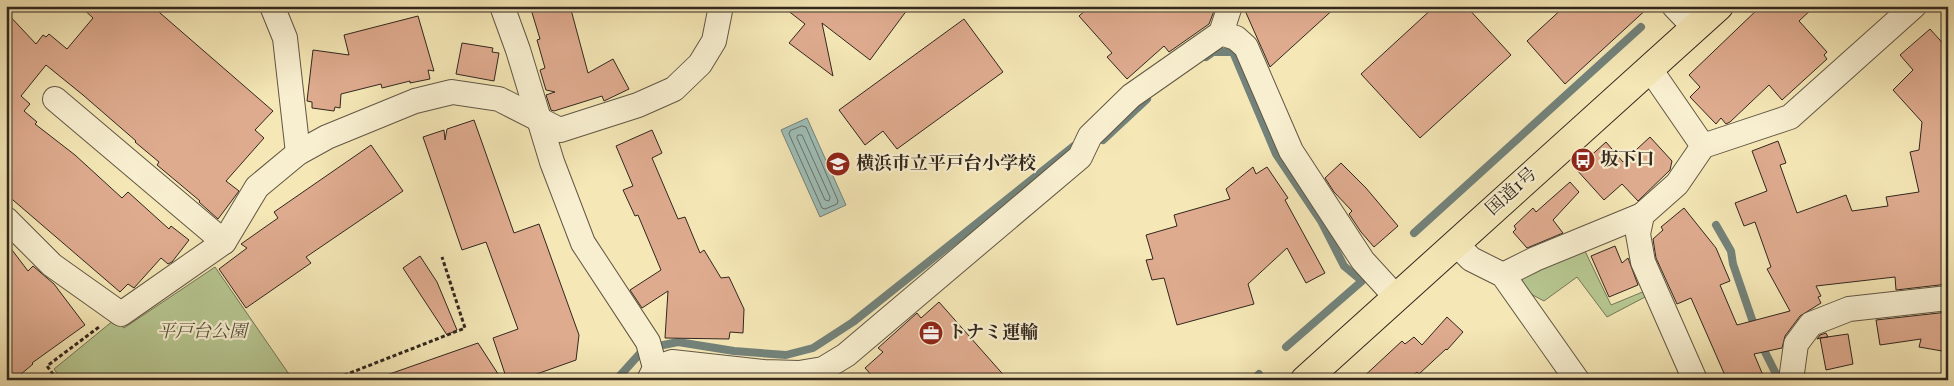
<svg xmlns="http://www.w3.org/2000/svg" width="1954" height="386" font-family="Vollkorn,'Noto Serif JP',serif">
  <style>
    .green { fill: #b7c791; stroke: #747758 }
    .water { fill: #9fbeb7; stroke: #73827a }
    .lines { fill: none; stroke-linecap: round; stroke-linejoin: round }
    .shore { stroke: #68726a; stroke-width: 1 }
    .stream { stroke: #73827a; stroke-width: 8 }
    .building { fill: #dfab8f; stroke: #31271e }
    .minor-casing { stroke: #625744; stroke-width: 26 }
    .highway-casing { stroke: #31271e; stroke-width: 30 }
    .path { stroke: #31271e; stroke-width: 3; stroke-dasharray: 4 2.5; stroke-linecap: butt }
    .minor { stroke: #f8efd0; stroke-width: 24 }
    .highway { stroke: #f5e7b6; stroke-width: 28 }
    .labels { text-anchor: middle; dominant-baseline: central; stroke-width: 4.5; stroke-linejoin: round; paint-order: stroke }
    .poi-label { font-size: 18px; font-weight: bold; fill: #31271e; stroke: #f8efd0; text-anchor: start }
    .street-label { font-size: 18px; fill: #31271e; stroke: #f8efd0 }
    .park-label { font-size: 18px; font-style: italic; fill: #524f3b; stroke: #f8efd0 }
  </style>
  <rect width="100%" height="100%" fill="#f5e7b6"/>
  <filter id="stains"><feTurbulence type="fractalNoise" baseFrequency=".004" numOctaves="4"/><feColorMatrix values="0 0 0 0 .2 0 0 0 0 .09 0 0 0 0 .02 0 0 0 .5 -.17"/></filter>
  <radialGradient id="worn" r=".72"><stop offset=".6" stop-color="#630" stop-opacity="0"/><stop offset="1" stop-color="#630" stop-opacity=".3"/></radialGradient>
  <g class="green">
    <path d="M1584,249L1611,305L1645,291L1647,296L1607,317L1577,277L1544,301L1529,293L1520,277Z"/>
    <path d="M215,267L293,380H62L54,369L114,320L124,328Z"/>
  </g>
  <path class="water" d="M807,118L846,205L820,217L781,130Z"/>
  <g class="lines">
    <g class="shore">
      <path d="M802,126L806,127L838,201L837,204L825,209L822,208L789,134L790,131Z"/>
      <path d="M798,135H802L830,197L829,201L825,200L797,138Z"/>
    </g>
    <g class="stream">
      <path d="M1206,57L1213,52H1233L1276,154L1321,221L1344,266L1362,281L1286,347"/>
      <path d="M1103,140L1147,99"/>
      <path d="M1716,225L1731,251L1733,264L1756,331"/>
      <path d="M1414,233L1641,27"/>
      <path d="M1761,344L1779,380"/>
      <path d="M616,380L644,349L678,342L734,351L786,355L813,348L853,322L1074,146L1081,145"/>
      <path d="M1253,380L1259,374"/>
    </g>
  </g>
  <g class="building">
    <path d="M80,6H152L273,111L255,130L264,138L226,181L239,191L218,219L199,202L200,201L157,165L159,162L135,142L136,141L83,95L46,65L21,96L30,104L24,111L37,122L35,124L75,155L122,198L128,192L169,229L171,226L189,240L172,262L168,264L161,258L134,288L128,284L120,292L6,194V12L36,44L43,35L46,37L49,34L67,49L93,18Z"/>
    <path d="M530,6H570L588,73L613,59L629,89L604,101L602,96L554,111L551,110L546,95L555,92L546,90L540,70L545,68L537,40L540,39Z"/>
    <path d="M782,6H910L870,60L822,23L833,76L789,43L805,24Z"/>
    <path d="M1090,6H1210L1214,11L1209,24L1169,52L1164,46L1127,79L1107,57L1112,53L1079,16Z"/>
    <path d="M1243,6H1337L1270,67Z"/>
    <path d="M1435,6H1466L1511,55L1420,138L1361,74Z"/>
    <path d="M1565,6H1650L1565,84L1527,41Z"/>
    <path d="M1761,6H1815L1799,21L1827,52L1824,55L1827,59L1782,100L1769,85L1730,122L1726,124L1721,118L1716,124L1690,97L1700,87L1689,75Z"/>
    <path d="M418,16L434,71L428,70L430,79L410,83V81L382,88L381,84L341,94L340,108L335,107L334,111L312,108V102L307,101L313,50L349,55L344,35Z"/>
    <path d="M964,19L1003,72L897,149L883,131L865,145L839,110Z"/>
    <path d="M1930,29L1948,49V284L1896,290L1895,277L1816,286L1821,296L1818,297L1821,303L1800,316L1785,336L1782,348L1754,354L1765,380H1727L1691,298L1677,304L1656,258L1653,239L1663,230L1661,227L1684,208L1716,248L1730,281L1720,285L1737,325L1790,311L1767,269L1771,267L1755,222L1744,226L1735,203L1767,191L1752,151L1778,141L1786,163L1780,165L1797,213L1846,195L1852,211L1888,206L1886,197L1919,192L1910,152L1919,150L1922,122L1893,90L1913,70L1900,55Z"/>
    <path d="M462,43L493,48L492,52L499,53L494,81L456,74Z"/>
    <path d="M474,120L514,233L539,224L579,335L576,360L520,380H507L493,338L518,329L486,242L462,250L423,137L444,130L445,140L447,129Z"/>
    <path d="M652,130L662,153L652,158L678,219L685,217L700,253L704,250L721,278L729,277L744,309L743,333L730,332L729,339L665,338L668,291L642,308L630,290L661,270L638,215L635,216L623,190L633,186L616,146Z"/>
    <path d="M1650,137L1672,161L1670,170L1638,201L1622,184L1604,200L1576,169L1606,142L1623,162Z"/>
    <path d="M371,145L403,191L306,257L311,263L246,308L219,269L247,248L241,244L278,218L274,212Z"/>
    <path d="M1341,163L1366,188L1398,226L1374,247L1361,232L1349,214L1352,211L1334,192L1325,178Z"/>
    <path d="M1253,167L1256,174L1267,167L1288,198L1285,200L1325,273L1306,283L1287,248L1248,284L1254,304L1177,325L1164,278L1152,280L1146,260L1153,259L1146,235L1177,226L1174,215L1230,199L1226,189Z"/>
    <path d="M1570,182L1579,192L1553,220L1563,233L1527,248L1513,232L1516,229L1514,226L1533,208L1536,212Z"/>
    <path d="M6,242L28,271L33,266L54,284L85,325L32,363L33,364L14,380H6Z"/>
    <path d="M1615,246L1622,263L1628,258L1638,285L1609,297L1591,256Z"/>
    <path d="M420,256L437,282L457,330L447,335L403,268Z"/>
    <path d="M939,302L1008,380H876L865,368L883,352L878,348L917,313L921,318Z"/>
    <path d="M1948,312V352L1919,347L1921,339L1880,345L1876,320Z"/>
    <path d="M1447,317L1463,332L1447,350L1446,349L1419,374L1417,372L1408,380H1360L1402,341L1405,344L1414,337L1422,345Z"/>
    <path d="M1826,333L1828,337L1820,338L1848,334L1853,364L1826,370L1820,338L1817,339L1820,335Z"/>
    <path d="M478,343L502,380H382L381,377Z"/>
  </g>
  <g class="lines">
    <defs>
      <g id="minor">
        <path d="M272,6L285,38L298,153"/>
        <path d="M502,6L518,50L552,162L583,243L648,342L655,368L649,380"/>
        <path d="M1674,6L1695,28"/>
        <path d="M1221,33L1236,38L1246,47L1291,151L1363,261L1396,297"/>
        <path d="M1650,69L1703,146"/>
        <path d="M55,99L224,242"/>
        <path d="M6,219L52,265L121,314L224,242L257,187L298,153L327,137L415,101L452,92L499,99L560,130L638,105L674,89L700,64L714,41L721,6"/>
        <path d="M1455,243L1471,259L1503,275L1577,380"/>
        <path d="M1503,275L1535,259L1642,215"/>
        <path d="M655,368L672,362L764,372L799,373L823,369L846,355L1080,157L1090,136L1131,96L1221,33L1230,6"/>
        <path d="M1695,380L1643,262L1638,234L1642,215L1677,184L1703,146L1790,117L1914,6"/>
        <path d="M1791,380L1796,344L1811,324L1849,309L1948,298"/>
      </g>
      <path id="highway" d="M1305,380L1719,6"/>
    </defs>
    <use href="#minor" class="minor-casing"/>
    <use href="#highway" class="highway-casing"/>
    <g class="path">
      <path d="M57,380L47,366L99,327"/>
      <path d="M332,380L465,328L442,257"/>
    </g>
    <use href="#minor" class="minor"/>
    <use href="#highway" class="highway"/>
  </g>
  <defs>
    <symbol id="bus-disc" viewBox="-11 -11 22 22"><circle r="9.5" fill="#8f2418" stroke="#f8efd0"/><path d="M-5-6H5V4H4V6H2V4H-2V6H-4V4H-5ZM-3.5-4V0h7V-4ZM-3.5 1.2v1.5H-2V1.2ZM2 1.2v1.5H3.5V1.2Z" fill="#fff"/></symbol>
    <symbol id="school-disc" viewBox="-11 -11 22 22"><circle r="9.5" fill="#8f2418" stroke="#f8efd0"/><path d="M0-5L7-2L0 1L-7-2ZM-4 1L0 2.5L4 1V4Q0 6-4 4Z" fill="#fff"/></symbol>
    <symbol id="office-disc" viewBox="-11 -11 22 22"><circle r="9.5" fill="#8f2418" stroke="#f8efd0"/><path d="M-6-3h4V-5.5h4V-3h4V5H-6ZM-1-4.5V-3h2v-1.5ZM-6 0V1H6V0Z" fill="#fff"/></symbol>
  </defs>
  <g fill-rule="evenodd">
    <use href="#bus-disc" x="1569" y="146" width="28" height="28"/>
    <use href="#school-disc" x="824" y="150" width="28" height="28"/>
    <use href="#office-disc" x="917" y="319" width="28" height="28"/>
  </g>
  <g class="labels">
    <g class="poi-label">
      <text x="1600" y="160">坂下口</text>
      <text x="856" y="164">横浜市立平戸台小学校</text>
      <text x="948" y="333">トナミ運輸</text>
    </g>
    <g class="street-label">
      <text transform="translate(1512 192) rotate(-42)">国道1号</text>
    </g>
    <g class="park-label">
      <text x="202" y="332">平戸台公園</text>
    </g>
  </g>
  <rect width="1954" height="386" fill="none" stroke="#f5e7b6" stroke-width="25"/>
  <rect x="8" y="8" width="1939" height="371" fill="none" stroke="#31271e" stroke-width="2.5"/>
  <rect x="12" y="12" width="1929" height="361" fill="none" stroke="#31271e"/>
  <rect width="100%" height="100%" filter="url(#stains)"/>
  <rect width="100%" height="100%" fill="url(#worn)"/>
</svg>
